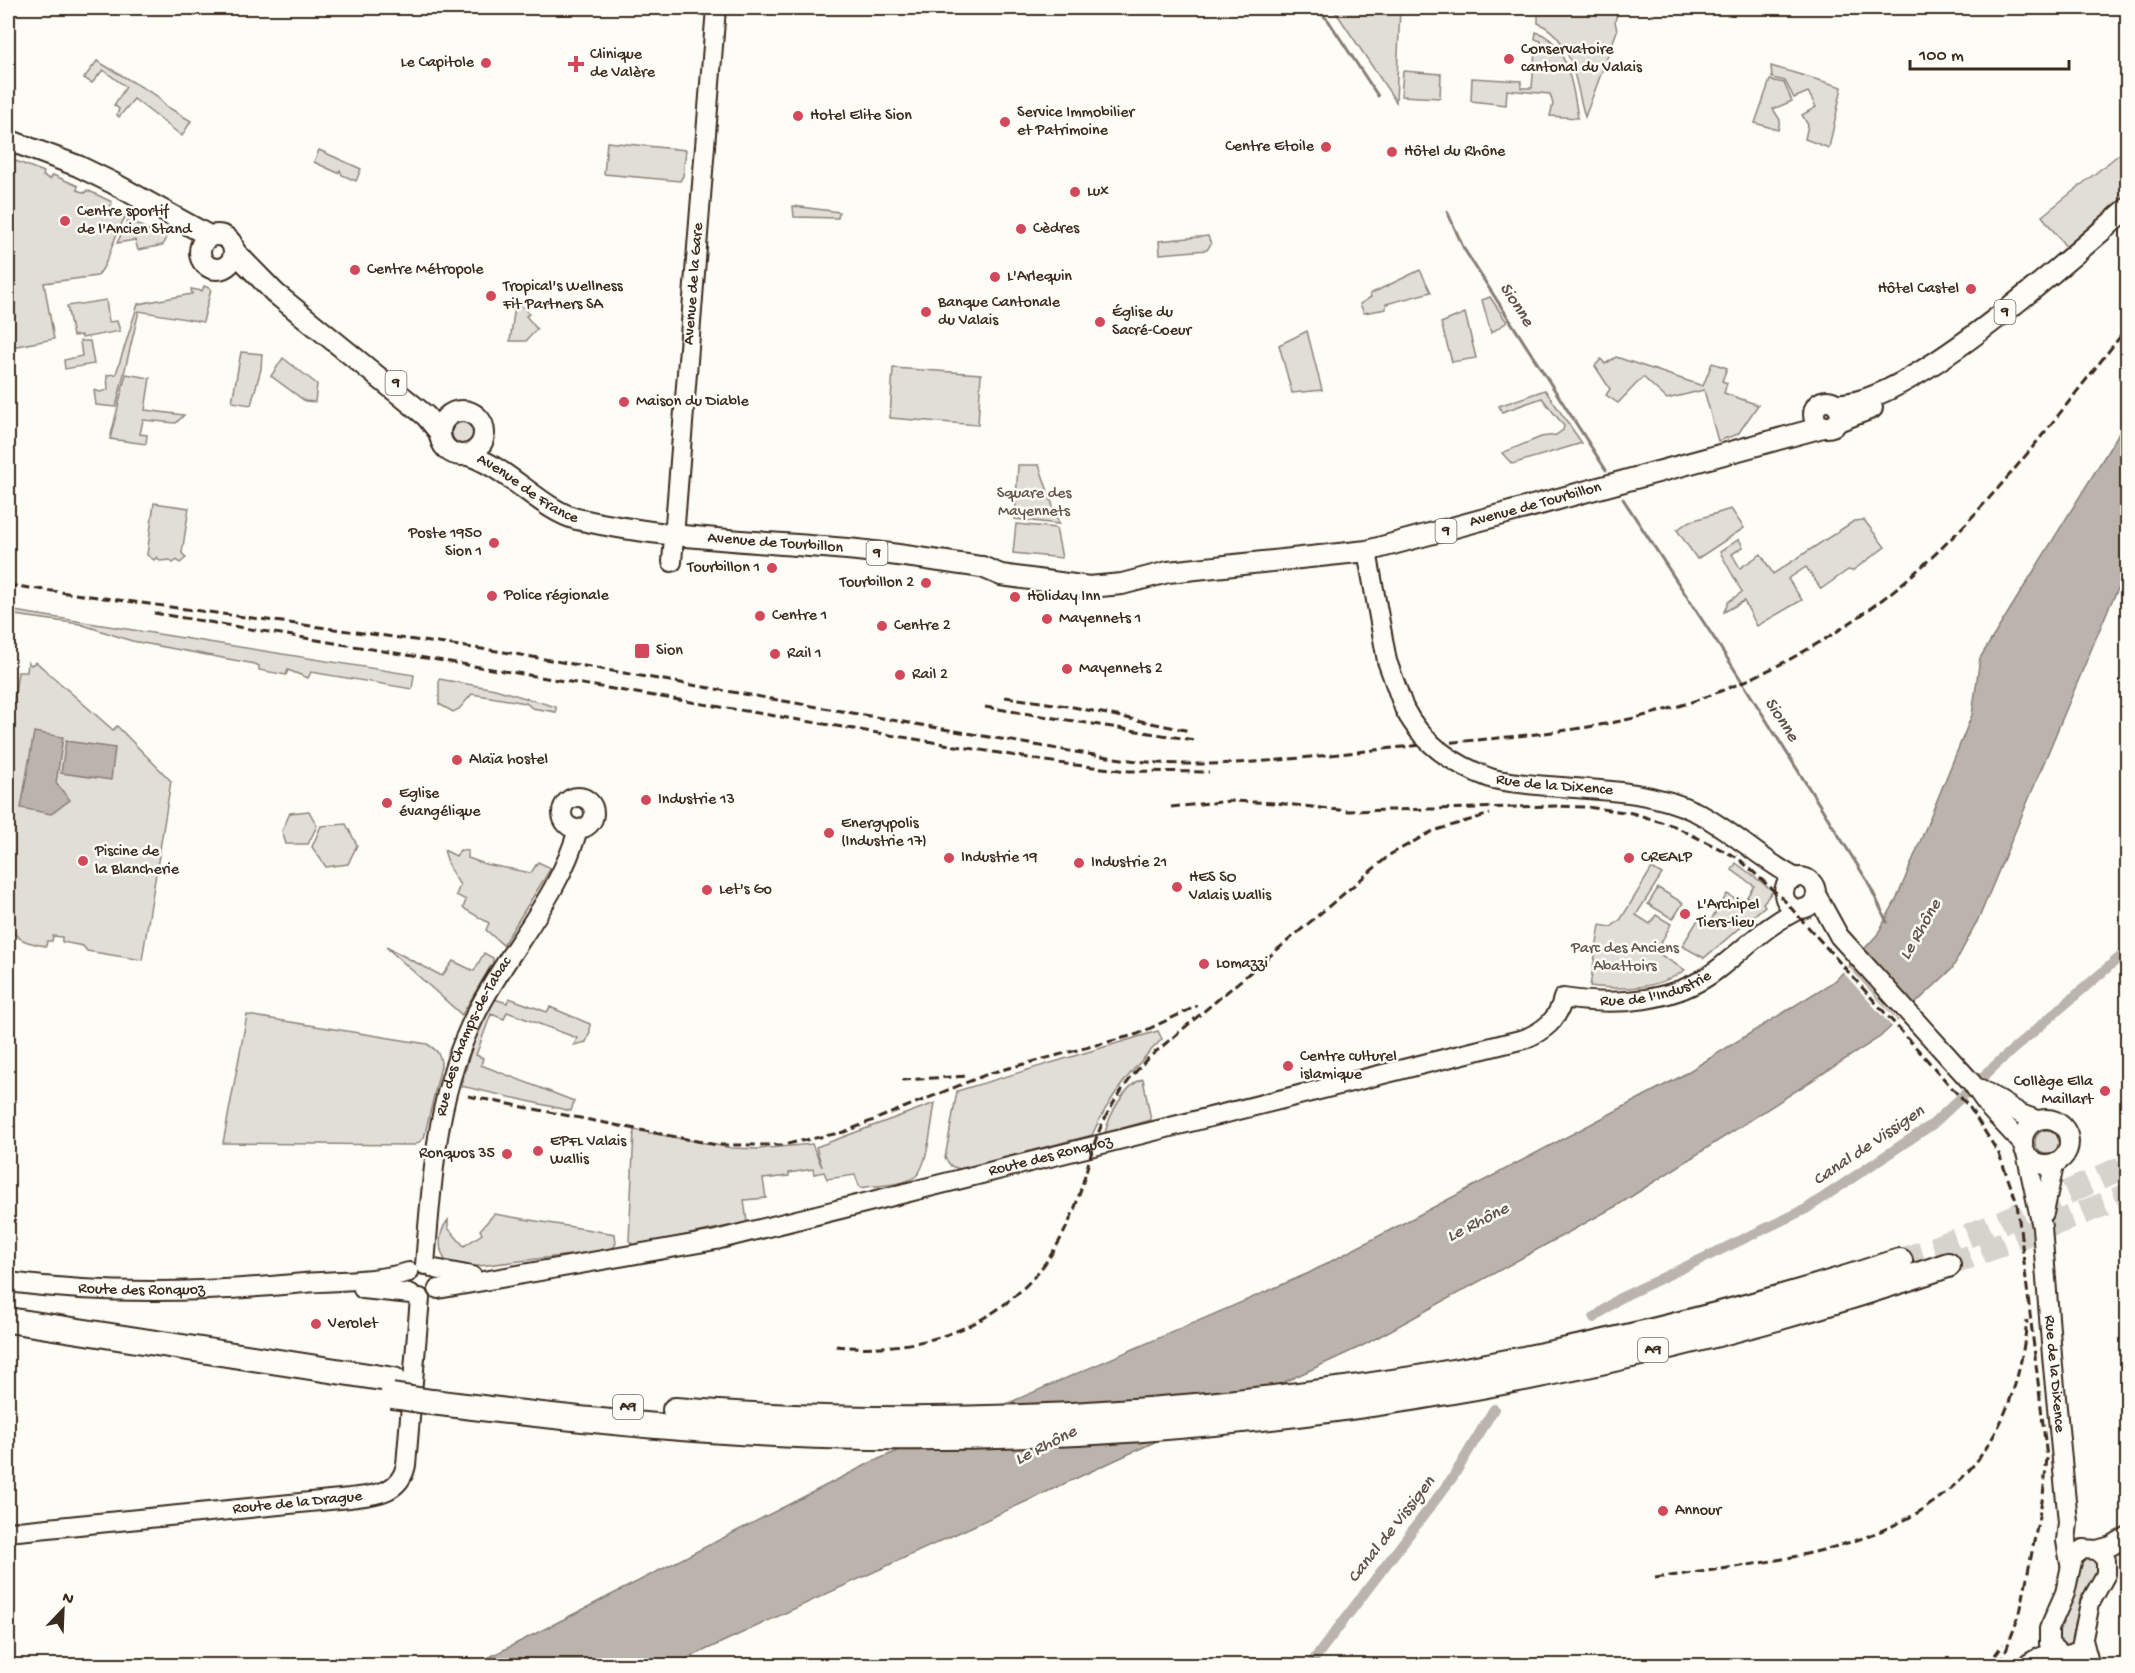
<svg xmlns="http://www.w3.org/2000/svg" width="2135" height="1673" font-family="'Gochi Hand',sans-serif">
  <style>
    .green { fill: #e1ded7; stroke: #8e847a; stroke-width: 1.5 }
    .water { fill: #bbb4ad; stroke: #887d74; stroke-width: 1.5 }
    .pier { fill: #fdfcf7 }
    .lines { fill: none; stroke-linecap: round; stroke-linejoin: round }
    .stream { stroke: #887d74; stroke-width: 3 }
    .canal { stroke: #bbb4ad; stroke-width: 10 }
    .highway-tunnel { stroke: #d6d2cc; stroke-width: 24; stroke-dasharray: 24 12; stroke-linecap: butt }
    .secondary-casing { stroke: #3b2a1e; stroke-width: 22 }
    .primary-casing { stroke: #3b2a1e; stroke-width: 24 }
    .highway-casing { stroke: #3b2a1e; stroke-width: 28 }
    .secondary { stroke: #fdfcf7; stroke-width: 18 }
    .primary { stroke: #fdfcf7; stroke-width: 20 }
    .highway { stroke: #fdfcf7; stroke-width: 24 }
    .rail { stroke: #3b2a1e; stroke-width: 3; stroke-dasharray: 9 4.5; stroke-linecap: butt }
    .secondary-bridge-casing { stroke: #3b2a1e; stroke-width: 22; stroke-linecap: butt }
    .highway-bridge-casing { stroke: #3b2a1e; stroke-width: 28; stroke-linecap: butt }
    .secondary-bridge { stroke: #fdfcf7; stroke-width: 18 }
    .highway-bridge { stroke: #fdfcf7; stroke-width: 24 }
    .poi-dot { fill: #d1495b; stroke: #fdfcf7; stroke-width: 2 }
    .labels { text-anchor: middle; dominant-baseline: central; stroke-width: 5; stroke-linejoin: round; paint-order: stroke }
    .shield { fill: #fdfcf7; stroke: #75695f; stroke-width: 1.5 }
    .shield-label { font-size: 15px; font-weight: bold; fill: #3b2a1e }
    .poi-label { font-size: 16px; fill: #3b2a1e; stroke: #fdfcf7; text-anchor: start }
    .street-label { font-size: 16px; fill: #3b2a1e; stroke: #fdfcf7 }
    .park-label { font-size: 16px; fill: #64574c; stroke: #fdfcf7 }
    .water-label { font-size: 18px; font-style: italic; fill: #615349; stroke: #fdfcf7 }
  </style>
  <rect width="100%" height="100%" fill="#fdfcf7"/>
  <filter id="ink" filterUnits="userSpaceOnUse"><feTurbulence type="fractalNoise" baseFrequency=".0167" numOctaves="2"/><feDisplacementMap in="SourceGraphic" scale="12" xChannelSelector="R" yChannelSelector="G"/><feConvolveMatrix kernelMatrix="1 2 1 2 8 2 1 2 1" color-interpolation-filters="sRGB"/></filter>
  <g filter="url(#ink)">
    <g class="green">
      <path d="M1333,8H1400L1396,102Z"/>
      <path d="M1538,8H1619L1615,21L1617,31L1585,117C1575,84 1574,39 1538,23Z"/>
      <path d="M1536,32C1567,40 1574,91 1578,118L1550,116L1553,104L1550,94L1507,90L1506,105L1471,101L1472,78L1521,81V88H1532L1535,51H1540L1541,41L1535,39Z"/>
      <path d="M97,61L157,96L166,106L191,121L182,136L134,99L119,117L117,115L119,109L114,105L126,87L103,70L92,83L84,78Z"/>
      <path d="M1771,66L1842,87L1829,148L1805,139L1808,125L1802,115L1816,107L1808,92L1794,98L1785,81L1772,78Z"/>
      <path d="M1403,71L1441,74L1440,98L1401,96Z"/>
      <path d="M1770,80L1784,83L1792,101L1773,109L1780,120L1778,130L1755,123Z"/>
      <path d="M607,142L686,150L683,176L680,181L604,174Z"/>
      <path d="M2127,148V195L2066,247L2042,216Z"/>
      <path d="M319,150L361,169L356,181L342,175L340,170L338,173L314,162Z"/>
      <path d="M8,158L44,172L43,176L50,179L53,175L78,186L77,190L85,193L87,190L112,202L111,207L126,216C113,235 109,265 97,276L44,283L54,339L11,347L8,305Z"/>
      <path d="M793,206L839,212L838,218L794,217Z"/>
      <path d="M131,215L135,217L133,221L152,233L155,230L167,238L163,245L138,250L135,240L117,243Z"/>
      <path d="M1208,236L1211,244L1207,250L1160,254L1159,241Z"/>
      <path d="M1420,270L1431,292L1386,304V309L1364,313L1360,304L1371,297L1370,294Z"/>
      <path d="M204,286L211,289L203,322L139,311L116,407L96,405L94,390L100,392L108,390L107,375L116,374L138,304L192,294L191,289L202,291Z"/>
      <path d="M1490,297L1507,322L1491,333L1482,300Z"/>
      <path d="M516,299L529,314L526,316L537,329L526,341H510Z"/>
      <path d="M106,300L109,322L117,321L120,331L82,338L81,335L73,336L67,306Z"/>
      <path d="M1465,313L1476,358L1452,362L1441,323Z"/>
      <path d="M1307,331L1322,390L1292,393L1279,345Z"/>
      <path d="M80,341H90L94,364L65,369L64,360L82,356Z"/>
      <path d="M241,352L262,354L261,369L251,405L232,402Z"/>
      <path d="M1616,357L1703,386L1712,363L1727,368L1722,381L1727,383L1724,393L1758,405L1738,434L1718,441L1704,390L1667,399L1643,377L1618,403L1606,395L1610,389L1595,366L1601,359L1605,364Z"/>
      <path d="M283,358L317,384L315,402L305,401L271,376Z"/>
      <path d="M893,368L981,374L978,425L890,418Z"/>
      <path d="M126,374L150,378L145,410L184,415L176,423L143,420L140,434L147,435L146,444L110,439Z"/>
      <path d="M1545,390L1582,443L1512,464L1502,453L1541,437L1556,435L1563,430L1564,426L1542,398L1502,412L1499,406Z"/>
      <circle cx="463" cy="433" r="11"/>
      <path d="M1018,465H1039L1059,524L1015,519Z"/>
      <path d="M154,503L189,508L182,553L186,558L180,563L177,560L173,563L170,560L160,561L157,557L154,560L147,555Z"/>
      <path d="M1731,509L1744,528L1697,559L1677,530L1688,522Z"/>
      <path d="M1864,520L1885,547L1852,571L1848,570L1821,589L1806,567L1788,579L1802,600L1757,626L1744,601L1724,612L1728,602L1742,592L1720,552L1739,539L1743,547L1732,554L1740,568L1761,554L1773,574L1854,521Z"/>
      <path d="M1016,524L1056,528L1062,558L1013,553Z"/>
      <path d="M8,610L414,675L412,689L311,672L308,678L288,670L286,675L259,670V666L255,664L132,641L80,624L8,614Z"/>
      <path d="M28,662L31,665L36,662L113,730L117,726L171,781L142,960L87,951L83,946L62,942V937L53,936L52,941H47L46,946C28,943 18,941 8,926V742L18,672H27Z"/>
      <path d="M439,679L495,689L556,707V712L532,708L526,703L472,694L459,709L453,712L439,704Z"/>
      <path d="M309,811L317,826L308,844H286L282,831L290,813Z"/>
      <path d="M346,824L357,845L348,864L326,867L312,847L321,826Z"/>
      <path d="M444,850L456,856L460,850L468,851V858L485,864L531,873L538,862L551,868L503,945L486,930L489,923L463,908L466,900L456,895L460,885L450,869Z"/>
      <path d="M1736,863L1773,891L1763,903L1765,906L1704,958L1682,946L1699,918L1709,923L1727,894L1743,903L1754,886L1732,870Z"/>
      <path d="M1652,868L1662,874L1636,915L1650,924L1656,915L1671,924L1656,952L1685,970C1656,990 1623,990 1590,986L1600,925L1611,927L1621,919Z"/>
      <path d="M1658,888L1683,903L1673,919L1648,904Z"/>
      <path d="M386,947L442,976L453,961L474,971L484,953L493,958V962L462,1015Z"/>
      <path d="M509,998L547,1012L550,1007L590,1024V1032L586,1042L574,1045L577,1038L507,1012L504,1019L491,1014L476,1055L483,1058L481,1065L574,1101L571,1111L461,1086L473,1044L494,999L507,1003Z"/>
      <path d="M247,1015L427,1044C437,1050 441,1054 441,1066L424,1138L415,1145H406L223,1143Z"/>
      <path d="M1158,1031L1162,1039C1132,1069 1109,1097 1092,1135L960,1169L951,1166L945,1158L957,1091Z"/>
      <path d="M1143,1079L1151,1120L1105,1133C1109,1116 1125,1084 1143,1079Z"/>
      <path d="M935,1103C932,1119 928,1166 916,1176C903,1186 876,1185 860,1188L855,1175L827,1179L824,1172L814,1174L813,1169L789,1173V1176L763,1179L766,1198L744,1200L747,1222L644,1244L635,1246L629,1241L634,1130L732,1148L758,1149L812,1144L822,1167L816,1147Z"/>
      <circle cx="2047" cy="1142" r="12"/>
      <path d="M494,1214L615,1234L616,1243L612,1250L470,1267L448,1264C437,1251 438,1233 448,1220V1228L464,1246L482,1234L480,1230Z"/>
      <path d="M2089,1555L2098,1561L2097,1571L2086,1589L2078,1610L2073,1644L2060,1645L2056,1635L2069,1608L2078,1562Z"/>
    </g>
    <g class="water">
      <path d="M2127,420V571L2109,607L1979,918L1952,969L1880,1037L1618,1205L1362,1346L673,1665L472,1666L872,1462L1309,1273L1678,1078L1836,980L1877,935L1897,898L1972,715L1980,658Z"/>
      <path d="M34,732L63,737L56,783L70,800L51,814L21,808Z"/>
      <path d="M66,741L115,748L111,780L61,773Z"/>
    </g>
    <g class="pier">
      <path d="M1863,946L1917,1006L1900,1022L1848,962Z"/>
      <path d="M1846,964L1899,1023L1893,1028L1841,970Z"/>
    </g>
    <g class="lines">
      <g class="stream">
        <path d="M1315,8L1328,20L1378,96"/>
        <path d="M1447,211L1464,249L1606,470"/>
        <path d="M1623,499L1731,664L1868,882L1887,922"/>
      </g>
      <g class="canal">
        <path d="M1594,1318L1618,1299L1806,1209L1933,1124L2002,1059L2128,950"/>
        <path d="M1309,1666L1453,1477L1494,1409"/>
      </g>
      <g class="highway-tunnel">
        <path d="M1900,1261L1988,1228L2128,1165"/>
        <path d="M1948,1265L2128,1195"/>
      </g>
      <defs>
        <g id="secondary">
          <path d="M1367,551L1387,661L1404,708"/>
          <path id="s1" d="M672,562L716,8"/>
          <path id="s2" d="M1493,779C1560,793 1633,782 1696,812C1732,830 1761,860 1796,878"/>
          <circle cx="578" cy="813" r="16"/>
          <circle cx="1800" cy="893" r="16"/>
          <path d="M1816,894L1839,936L1972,1083L1991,1110L2022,1143"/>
          <path d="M1981,1089L2021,1114L2037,1120"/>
          <circle cx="2046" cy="1142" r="23"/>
          <path id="s3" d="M2027,1157L2042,1227L2052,1356L2068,1522L2066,1541L2070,1564"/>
          <path d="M2044,1213L2054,1165"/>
          <path id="s4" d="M425,1265C432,1178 436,1091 477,1012C508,950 560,896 578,829"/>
          <path d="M435,1269L472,1276"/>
          <path id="s5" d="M8,1282C106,1295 205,1293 304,1283C340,1280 375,1282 409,1272"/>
          <path d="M363,1289L411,1294"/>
          <path id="s6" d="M438,1289L716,1240L1524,1039C1544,1031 1558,1020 1563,998C1615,1006 1675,1003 1718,969C1745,948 1769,923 1800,909"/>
          <path id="s7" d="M8,1532L350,1498C374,1495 400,1494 406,1465L420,1298"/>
          <path d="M2097,1550L2111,1546L2128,1536"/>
          <path d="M2083,1640L2090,1666"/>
          <path d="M2025,1666C2033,1661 2039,1656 2048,1655C2061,1653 2070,1659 2081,1648L2090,1603L2106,1574V1560L2097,1550L2083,1549L2073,1557L2065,1593L2049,1629V1644L2060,1654"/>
        </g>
        <g id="primary">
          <path d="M8,140L78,166L113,183L209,236"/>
          <circle cx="217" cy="252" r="17"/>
          <path d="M234,251L275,293L426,416L440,433"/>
          <circle cx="1827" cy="414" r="13"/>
          <path d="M1835,404C1905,409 2072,256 2128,208"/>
          <circle cx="462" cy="433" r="22"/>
          <path d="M1838,421L1872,408"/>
          <path id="s8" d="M468,455C507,467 543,511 577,519C665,539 757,541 847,549C892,553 937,561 982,567L1001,575L1089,587L1122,584L1168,572L1367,551L1823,427"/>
        </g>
        <g id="highway">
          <path d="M8,1320L394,1380"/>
          <path d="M432,1402C577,1420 724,1435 871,1437C1236,1442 1602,1383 1948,1265"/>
          <path d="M675,1410C1086,1442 1508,1389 1900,1261"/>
        </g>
      </defs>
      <use href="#secondary" class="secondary-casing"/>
      <use href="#primary" class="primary-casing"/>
      <use href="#highway" class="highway-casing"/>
      <use href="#secondary" class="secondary"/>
      <use href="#primary" class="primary"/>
      <use href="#highway" class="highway"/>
      <g class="rail">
        <path d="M8,585L504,652L1075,752C1102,756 1131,761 1159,763C1244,768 1329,754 1413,746C1491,738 1571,734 1647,715C1753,688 1852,632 1931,558C2005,489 2065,405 2128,327"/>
        <path d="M154,613L1065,764L1130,771L1209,772"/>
        <path d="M1005,697L1068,706L1190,731"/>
        <path d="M985,707L1194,740"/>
        <path d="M1171,807L1230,801L1277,803L1349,811L1555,806L1587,807L1632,813L1674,826L1738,858L1783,899L1970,1108L1999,1154L2017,1203L2047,1458L2043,1496L2020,1613L2000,1666"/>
        <path d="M902,1080L968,1076"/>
        <path d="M468,1096L717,1145H782L844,1132L990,1073L1138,1034L1197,1006"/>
        <path d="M836,1346C941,1356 1034,1313 1074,1210C1083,1186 1088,1161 1097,1136C1108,1108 1126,1082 1146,1060L1391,854L1433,831L1490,814"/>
        <path d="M1655,1578C1832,1554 2006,1540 2027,1320"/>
        <path d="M1987,1666L2003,1644"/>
      </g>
      <defs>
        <path id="secondary-bridge" d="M1404,708C1422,744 1456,766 1493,779"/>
        <path id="highway-bridge" d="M392,1396L432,1402"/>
      </defs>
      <use href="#secondary-bridge" class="secondary-bridge-casing"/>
      <use href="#highway-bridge" class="highway-bridge-casing"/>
      <use href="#secondary-bridge" class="secondary-bridge"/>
      <use href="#highway-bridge" class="highway-bridge"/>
    </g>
  </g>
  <g class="poi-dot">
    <circle cx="1509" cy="59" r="6"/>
    <circle cx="486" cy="63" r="6"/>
    <path d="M573 55h6v6h6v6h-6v6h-6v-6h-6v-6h6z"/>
    <circle cx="798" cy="116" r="6"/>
    <circle cx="1005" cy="122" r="6"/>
    <circle cx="1326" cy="147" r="6"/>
    <circle cx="1392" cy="152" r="6"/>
    <circle cx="1075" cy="192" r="6"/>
    <circle cx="65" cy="221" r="6"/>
    <circle cx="1021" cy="229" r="6"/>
    <circle cx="355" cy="270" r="6"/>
    <circle cx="995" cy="277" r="6"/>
    <circle cx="1971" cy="289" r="6"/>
    <circle cx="491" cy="296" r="6"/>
    <circle cx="926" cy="312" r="6"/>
    <circle cx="1100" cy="322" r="6"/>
    <circle cx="624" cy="402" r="6"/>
    <circle cx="494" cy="543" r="6"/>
    <circle cx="772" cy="568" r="6"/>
    <circle cx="926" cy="583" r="6"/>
    <circle cx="492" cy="596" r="6"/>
    <circle cx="1015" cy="597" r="6"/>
    <circle cx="760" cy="616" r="6"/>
    <circle cx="1047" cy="619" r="6"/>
    <circle cx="882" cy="626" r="6"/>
    <rect x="634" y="643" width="16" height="16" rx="3"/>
    <circle cx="775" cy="654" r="6"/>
    <circle cx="1067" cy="669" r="6"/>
    <circle cx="900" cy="675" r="6"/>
    <circle cx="457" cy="760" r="6"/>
    <circle cx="646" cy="800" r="6"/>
    <circle cx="387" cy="803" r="6"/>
    <circle cx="829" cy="833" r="6"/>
    <circle cx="949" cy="858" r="6"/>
    <circle cx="1629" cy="858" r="6"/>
    <circle cx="83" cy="861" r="6"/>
    <circle cx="1079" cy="863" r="6"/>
    <circle cx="1177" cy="887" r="6"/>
    <circle cx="707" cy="890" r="6"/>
    <circle cx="1685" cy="914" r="6"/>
    <circle cx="1204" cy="964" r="6"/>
    <circle cx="1288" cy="1066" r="6"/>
    <circle cx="2105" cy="1091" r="6"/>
    <circle cx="538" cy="1151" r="6"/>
    <circle cx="507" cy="1154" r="6"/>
    <circle cx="316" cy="1324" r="6"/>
    <circle cx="1663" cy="1511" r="6"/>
  </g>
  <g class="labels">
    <g class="shield">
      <rect x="1994.5" y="300" width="21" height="24" rx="4.5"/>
      <rect x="385.5" y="371" width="21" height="24" rx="4.5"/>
      <rect x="1435.5" y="519" width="21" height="24" rx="4.5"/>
      <rect x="866.5" y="541" width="21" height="24" rx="4.5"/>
      <rect x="1638" y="1338" width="30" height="24" rx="4.5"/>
      <rect x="613" y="1395" width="30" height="24" rx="4.5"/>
    </g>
    <g class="shield-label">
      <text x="2005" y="312">9</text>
      <text x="396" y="383">9</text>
      <text x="1446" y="531">9</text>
      <text x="877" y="553">9</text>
      <text x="1653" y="1350">A9</text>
      <text x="628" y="1407">A9</text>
    </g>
    <g class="poi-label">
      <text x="1521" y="50">Conservatoire<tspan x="1521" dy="18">cantonal du Valais</tspan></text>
      <text x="590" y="55">Clinique<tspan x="590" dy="18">de Valère</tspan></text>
      <text x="474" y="63" text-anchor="end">Le Capitole</text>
      <text x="1017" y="113">Service Immobilier<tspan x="1017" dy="18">et Patrimoine</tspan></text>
      <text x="810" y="116">Hotel Elite Sion</text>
      <text x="1314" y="147" text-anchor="end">Centre Etoile</text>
      <text x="1404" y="152">Hôtel du Rhône</text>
      <text x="1087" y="192">Lux</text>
      <text x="77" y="212">Centre sportif<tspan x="77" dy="18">de l'Ancien Stand</tspan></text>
      <text x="1033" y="229">Cèdres</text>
      <text x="367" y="270">Centre Métropole</text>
      <text x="1007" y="277">L'Arlequin</text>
      <text x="503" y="287">Tropical's Wellness<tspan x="503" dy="18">Fit Partners SA</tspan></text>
      <text x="1959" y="289" text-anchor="end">Hôtel Castel</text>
      <text x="938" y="303">Banque Cantonale<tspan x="938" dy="18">du Valais</tspan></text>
      <text x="1112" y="313">Église du<tspan x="1112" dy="18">Sacré-Coeur</tspan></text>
      <text x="636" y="402">Maison du Diable</text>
      <text x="482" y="534" text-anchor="end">Poste 1950<tspan x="482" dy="18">Sion 1</tspan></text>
      <text x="760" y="568" text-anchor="end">Tourbillon 1</text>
      <text x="914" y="583" text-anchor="end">Tourbillon 2</text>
      <text x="504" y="596">Police régionale</text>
      <text x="1027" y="597">Holiday Inn</text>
      <text x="772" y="616">Centre 1</text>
      <text x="1059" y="619">Mayennets 1</text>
      <text x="894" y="626">Centre 2</text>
      <text x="656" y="651">Sion</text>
      <text x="787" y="654">Rail 1</text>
      <text x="1079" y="669">Mayennets 2</text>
      <text x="912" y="675">Rail 2</text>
      <text x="469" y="760">Alaïa hostel</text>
      <text x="399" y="794">Eglise<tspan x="399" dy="18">évangélique</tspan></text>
      <text x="658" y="800">Industrie 13</text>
      <text x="841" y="824">Energypolis<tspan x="841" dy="18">(Industrie 17)</tspan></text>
      <text x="95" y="852">Piscine de<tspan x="95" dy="18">la Blancherie</tspan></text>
      <text x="961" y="858">Industrie 19</text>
      <text x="1641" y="858">CREALP</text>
      <text x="1091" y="863">Industrie 21</text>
      <text x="1189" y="878">HES SO<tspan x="1189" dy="18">Valais Wallis</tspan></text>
      <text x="719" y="890">Let's Go</text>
      <text x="1697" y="905">L'Archipel<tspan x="1697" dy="18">Tiers-lieu</tspan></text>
      <text x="1216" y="964">Lomazzi</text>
      <text x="1300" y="1057">Centre culturel<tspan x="1300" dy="18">islamique</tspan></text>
      <text x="2093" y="1082" text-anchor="end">Collège Ella<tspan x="2093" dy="18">Maillart</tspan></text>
      <text x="550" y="1142">EPFL Valais<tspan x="550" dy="18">Wallis</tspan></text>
      <text x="495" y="1154" text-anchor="end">Ronquos 35</text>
      <text x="328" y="1324">Verolet</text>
      <text x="1675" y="1511">Annour</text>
    </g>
    <g class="street-label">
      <text stroke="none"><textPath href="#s1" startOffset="279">Avenue de la Gare</textPath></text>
      <text stroke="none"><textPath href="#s8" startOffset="69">Avenue de France</textPath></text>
      <text stroke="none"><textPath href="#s8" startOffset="1100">Avenue de Tourbillon</textPath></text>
      <text stroke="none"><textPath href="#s8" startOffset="327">Avenue de Tourbillon</textPath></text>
      <text stroke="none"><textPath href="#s2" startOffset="62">Rue de la Dixence</textPath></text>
      <text stroke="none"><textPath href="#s6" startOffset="1269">Rue de l'Industrie</textPath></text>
      <text stroke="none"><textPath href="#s4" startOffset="236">Rue des Champs-de-Tabac</textPath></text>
      <text stroke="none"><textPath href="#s6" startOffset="627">Route des Ronquoz</textPath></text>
      <text stroke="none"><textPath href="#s5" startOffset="134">Route des Ronquoz</textPath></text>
      <text stroke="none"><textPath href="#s3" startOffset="219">Rue de la Dixence</textPath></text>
      <text stroke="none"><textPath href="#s7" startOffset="291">Route de la Drague</textPath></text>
    </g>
    <g class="park-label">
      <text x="1034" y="494">Square des<tspan x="1034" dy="18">Mayennets</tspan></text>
      <text x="1625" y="949">Parc des Anciens<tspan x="1625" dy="18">Abattoirs</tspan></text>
    </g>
    <g class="water-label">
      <text transform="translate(1516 305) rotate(57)">Sionne</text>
      <text transform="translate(1781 720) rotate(57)">Sionne</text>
      <text transform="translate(1921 930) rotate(-60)">Le Rhône</text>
      <text transform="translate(1869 1146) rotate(-34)">Canal de Vissigen</text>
      <text transform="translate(1478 1223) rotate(-27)">Le Rhône</text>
      <text transform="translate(1046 1446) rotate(-27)">Le Rhône</text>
      <text transform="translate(1392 1530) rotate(-52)">Canal de Vissigen</text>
    </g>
  </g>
  <rect width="2135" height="1673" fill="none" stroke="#fdfcf7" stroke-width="30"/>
  <rect x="15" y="15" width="2105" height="1643" fill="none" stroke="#3b2a1e" stroke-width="2" filter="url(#ink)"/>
  <g transform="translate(63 1610) rotate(23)" stroke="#fdfcf7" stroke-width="4.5" paint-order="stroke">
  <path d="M0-4.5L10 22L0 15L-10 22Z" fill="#3b2a1e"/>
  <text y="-9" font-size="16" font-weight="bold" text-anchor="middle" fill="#3b2a1e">N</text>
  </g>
  <path d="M1910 60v9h159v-9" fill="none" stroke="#3b2a1e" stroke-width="3"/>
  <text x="1919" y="60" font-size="18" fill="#3b2a1e" stroke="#fdfcf7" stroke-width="4.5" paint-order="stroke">100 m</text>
</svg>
